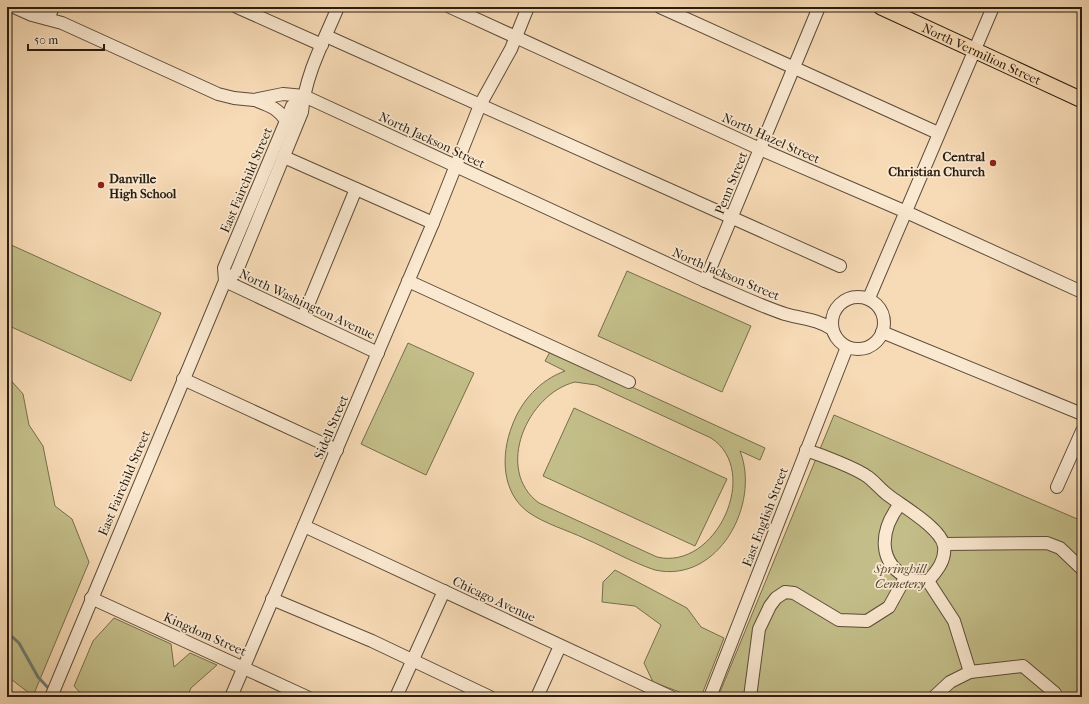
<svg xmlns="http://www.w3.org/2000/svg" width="1089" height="704" font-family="'IM FELL French Canon',serif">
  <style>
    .green { fill: #c3be89; stroke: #766e4d; fill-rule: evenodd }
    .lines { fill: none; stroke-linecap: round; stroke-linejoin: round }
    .stream { stroke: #6f7b73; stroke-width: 3 }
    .minor-casing { stroke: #5c4c3a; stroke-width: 14 }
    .major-casing { stroke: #291d11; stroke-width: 17 }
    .minor { stroke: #fae8d0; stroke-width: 12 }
    .major { stroke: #f7dbb6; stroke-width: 15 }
    .poi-dot { fill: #8f2418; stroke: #fae8d0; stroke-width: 1.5 }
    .labels { text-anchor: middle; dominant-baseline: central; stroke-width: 3.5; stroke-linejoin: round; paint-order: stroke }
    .street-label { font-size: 13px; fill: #291d11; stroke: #fae8d0 }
    .poi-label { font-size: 13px; font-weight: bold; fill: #291d11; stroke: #fae8d0; text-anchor: end }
    .park-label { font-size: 13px; font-style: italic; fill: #574d35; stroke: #fae8d0 }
  </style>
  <rect width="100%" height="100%" fill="#f7dbb6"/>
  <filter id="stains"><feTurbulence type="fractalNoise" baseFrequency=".005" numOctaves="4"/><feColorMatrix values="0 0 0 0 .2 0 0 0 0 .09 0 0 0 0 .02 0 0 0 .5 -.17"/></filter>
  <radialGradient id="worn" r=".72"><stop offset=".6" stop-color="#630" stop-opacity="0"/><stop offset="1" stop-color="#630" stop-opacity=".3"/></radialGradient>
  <g class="green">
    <path d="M9,244L161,313L131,381L7,325V248Z"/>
    <path d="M627,271L751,326L722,392L598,336Z"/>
    <path d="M408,343L474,373L426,475L361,444Z"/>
    <path d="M551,350L765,448L760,460L740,451C761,504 718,584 655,570C631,562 609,549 586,539C567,530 545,524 528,512C501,492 501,454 512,426C521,401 540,380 565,371L545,361ZM575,382L596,385L711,438C762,471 716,571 657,557L539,503C494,470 527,394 575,382Z"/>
    <path d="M7,376L23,394L29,425L43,446L55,506L72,519L89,562L33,696L7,676Z"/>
    <path d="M574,408L727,479L695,546L543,476Z"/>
    <path d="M834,415L1082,521V697H718Z"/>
    <path d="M615,570L687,608L701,627L724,638L701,697H693L653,682L644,663L661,625L635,606L602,602L603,582Z"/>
    <path d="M114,618L171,644L174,667L190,653L217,665L191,688L187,697H84L74,686L93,641Z"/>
  </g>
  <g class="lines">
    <path class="stream" d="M7,632L19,643L38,677L51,691"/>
    <defs>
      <g id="minor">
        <path d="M14,7L32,15L62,23L218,94L234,98L254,100L283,94L304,96L705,281C731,292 758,305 785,314C802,319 817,319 832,329"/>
        <path d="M237,7L322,45"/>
        <path d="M450,7L760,149L904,211L1082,292"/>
        <path d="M660,7L938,133"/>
        <path d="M48,19L53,7"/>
        <path d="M326,36L840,266"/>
        <path d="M255,100C268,105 278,108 286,121"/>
        <path d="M284,157L433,223"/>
        <path d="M225,281L236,273L302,112C305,75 324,41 338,7"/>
        <path d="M225,281L378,353"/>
        <path d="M408,281L629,382"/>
        <path d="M705,281L819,7"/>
        <circle cx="858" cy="323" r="26"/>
        <path d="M869,298L993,7"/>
        <path d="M303,317L356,189"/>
        <path d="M882,332L1082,414"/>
        <path d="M183,379L337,450"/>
        <path d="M806,450C821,455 856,468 868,477C875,482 881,490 888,495C902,506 941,528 944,546C946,560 937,571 928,581C923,581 915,581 910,579C876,563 880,530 900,504"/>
        <path d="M1057,487L1082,431"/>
        <path d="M304,526L671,697"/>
        <path d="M944,544L1047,543L1060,548L1082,569"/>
        <path d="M928,581L954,621L970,672L950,682L934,697"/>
        <path d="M91,598L307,697"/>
        <path d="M272,599L372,641L490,697"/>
        <path d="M970,672L1023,666L1055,693V697"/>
        <path d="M51,697L225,281L224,268L286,121L292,106L304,96"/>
        <path d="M231,697L433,223L480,105L511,49L528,7"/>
        <path d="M396,697L444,591"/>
        <path d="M537,697L560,646"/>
        <path d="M710,697L847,347"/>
        <path d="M750,697L759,629L770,606L776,598L785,592L794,593L839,620L867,621L889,607L906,576"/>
      </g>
      <g id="major">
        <path id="s1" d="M881,7L1082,100"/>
      </g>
    </defs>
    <use href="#minor" class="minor-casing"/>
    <use href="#major" class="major-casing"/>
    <use href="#minor" class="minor"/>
    <use href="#major" class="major"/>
  </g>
  <g class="poi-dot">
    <circle cx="993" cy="163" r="4"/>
    <circle cx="101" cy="185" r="4"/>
  </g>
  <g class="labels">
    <g class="street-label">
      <text stroke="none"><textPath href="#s1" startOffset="111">North Vermilion Street</textPath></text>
      <text transform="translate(771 138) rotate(24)">North Hazel Street</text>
      <text transform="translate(432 140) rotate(25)">North Jackson Street</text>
      <text transform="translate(246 180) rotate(-67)">East Fairchild Street</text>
      <text transform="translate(731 183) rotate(-68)">Penn Street</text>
      <text transform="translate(726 274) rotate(23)">North Jackson Street</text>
      <text transform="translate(307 304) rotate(25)">North Washington Avenue</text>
      <text transform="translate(331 427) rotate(-67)">Sidell Street</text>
      <text transform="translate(124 483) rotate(-67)">East Fairchild Street</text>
      <text transform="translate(765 517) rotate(-69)">East English Street</text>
      <text transform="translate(494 599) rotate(25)">Chicago Avenue</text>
      <text transform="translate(205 634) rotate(24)">Kingdom Street</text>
    </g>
    <g class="poi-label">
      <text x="985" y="156">Central<tspan x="985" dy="15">Christian Church</tspan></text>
      <text x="109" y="178" text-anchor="start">Danville<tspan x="109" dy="15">High School</tspan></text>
    </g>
    <g class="park-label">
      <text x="900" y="568">Springhill<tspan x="900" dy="15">Cemetery</tspan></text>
    </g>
  </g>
  <rect width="1089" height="704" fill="none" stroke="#f7dbb6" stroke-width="24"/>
  <rect x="8" y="8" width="1073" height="688" fill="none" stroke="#291d11" stroke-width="2"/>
  <rect x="12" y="12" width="1065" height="680" fill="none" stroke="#291d11"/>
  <path d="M28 44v6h76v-6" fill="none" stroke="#291d11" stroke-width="2"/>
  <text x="34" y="44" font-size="12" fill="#291d11" stroke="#fae8d0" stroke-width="3" paint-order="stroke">50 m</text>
  <rect width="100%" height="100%" filter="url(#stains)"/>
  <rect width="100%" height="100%" fill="url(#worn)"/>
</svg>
